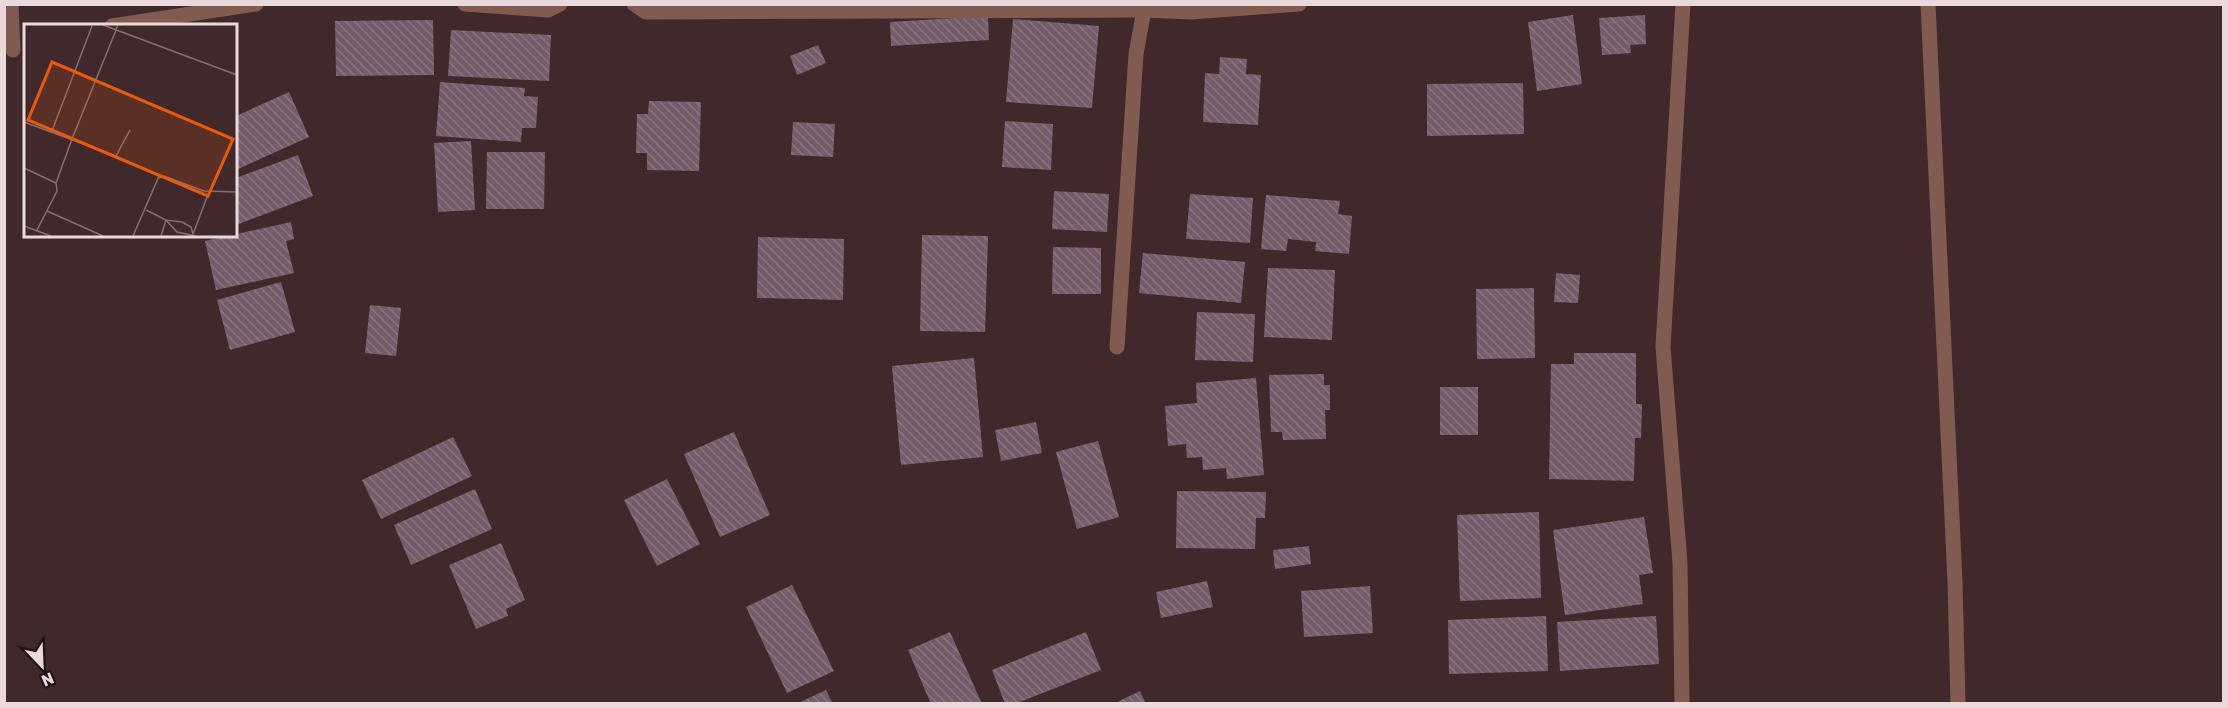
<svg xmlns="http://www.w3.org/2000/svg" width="2228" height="708" font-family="Rubik,sans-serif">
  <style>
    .building { fill: url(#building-back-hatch) }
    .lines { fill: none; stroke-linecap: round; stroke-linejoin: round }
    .street { stroke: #815a50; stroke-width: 15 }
    .inset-road { fill: none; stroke: #856e71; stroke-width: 1.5 }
    .view { fill: #e8590c; fill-opacity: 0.15; stroke: #e8590c; stroke-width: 3 }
    .inset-edge { fill: none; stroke: #ead8da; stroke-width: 3 }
  </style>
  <defs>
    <pattern id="building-back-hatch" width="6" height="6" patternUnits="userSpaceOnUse" patternTransform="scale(1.5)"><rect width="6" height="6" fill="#775d6b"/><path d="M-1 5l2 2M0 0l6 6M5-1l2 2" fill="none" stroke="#8a7480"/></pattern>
  </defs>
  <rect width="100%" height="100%" fill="#41282b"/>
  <g class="building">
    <path d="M1573,15L1582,84L1537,91L1528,22Z"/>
    <path d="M1645,15L1646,44L1630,45L1631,53L1602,55L1599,18Z"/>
    <path d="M988,16L989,40L891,46L890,22Z"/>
    <path d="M1013,19L1099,26L1092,108L1006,102Z"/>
    <path d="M433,20L434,75L336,76L335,21Z"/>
    <path d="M451,30L551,35L549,81L448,76Z"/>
    <path d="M818,45L826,63L797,75L790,56Z"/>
    <path d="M1220,57L1247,59L1246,74L1261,75L1258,125L1203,122L1205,73L1219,74Z"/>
    <path d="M440,82L525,88L524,96L538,97L536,128H522L521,142L436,136Z"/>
    <path d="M1523,83L1524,134L1427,136V84Z"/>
    <path d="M289,92L309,137L236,170V116Z"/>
    <path d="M649,101L701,102L699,171L647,170V153H636L637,114H648Z"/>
    <path d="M1005,121L1053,124L1051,170L1002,167Z"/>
    <path d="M793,122L835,124L833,157L791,155Z"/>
    <path d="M471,141L475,210L438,212L434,143Z"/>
    <path d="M487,152H545L544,209H486Z"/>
    <path d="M298,155L313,196L236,225V178Z"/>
    <path d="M1054,191L1109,194L1107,232L1052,229Z"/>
    <path d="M1190,194L1253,198L1250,243L1186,239Z"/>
    <path d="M1266,195L1340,201L1338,214L1352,216L1349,254L1315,251L1316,242L1288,239L1286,251L1261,249Z"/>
    <path d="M291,222L294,239L286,241L294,273L216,290L205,241Z"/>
    <path d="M922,235L988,236L985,332L920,331Z"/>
    <path d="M758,237L844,239L843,300L757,298Z"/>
    <path d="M1053,247L1101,248V294H1052Z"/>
    <path d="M1143,253L1245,262L1241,303L1139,293Z"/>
    <path d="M1268,268L1335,270L1332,340L1264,337Z"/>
    <path d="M1556,273L1580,275L1578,303L1554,302Z"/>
    <path d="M281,282L295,332L230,350L217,300Z"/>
    <path d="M1534,288L1535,358L1477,359L1476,289Z"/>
    <path d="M370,305L401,308L396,356L365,353Z"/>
    <path d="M1197,312L1255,314L1253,362L1195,360Z"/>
    <path d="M1574,353H1636V404H1642L1641,438H1635L1634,481L1549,479L1551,364H1574Z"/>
    <path d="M974,358L983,457L901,465L892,366Z"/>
    <path d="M1324,374V385H1330V410H1325L1326,439L1283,440L1282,432H1271L1269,375Z"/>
    <path d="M1256,378L1264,475L1227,479L1226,468L1203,470L1202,457L1187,458L1186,444L1168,446L1165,406L1197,403L1196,383Z"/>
    <rect x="1440" y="387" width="38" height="48"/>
    <path d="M1036,422L1042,453L1001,461L995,430Z"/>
    <path d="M734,432L770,515L720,537L684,454Z"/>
    <path d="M453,437L472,476L381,519L362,480Z"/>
    <path d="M1098,441L1119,517L1077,529L1056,452Z"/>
    <path d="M667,479L700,544L657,566L624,500Z"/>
    <path d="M475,489L492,529L411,565L394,525Z"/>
    <path d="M1177,491L1266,492L1265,518H1256L1255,549L1176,548Z"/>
    <path d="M1539,512L1541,598L1460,601L1457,515Z"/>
    <path d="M1644,517L1653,573L1639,575L1643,604L1565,615L1553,530Z"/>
    <path d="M501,543L525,600L506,609L508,616L476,629L449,565Z"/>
    <path d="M1309,546L1311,564L1275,569L1273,550Z"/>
    <path d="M1207,581L1213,607L1161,618L1156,592Z"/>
    <path d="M792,585L834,671L787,693L746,607Z"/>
    <path d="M1370,586L1373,633L1304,637L1301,591Z"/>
    <path d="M1546,616L1548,671L1449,674L1448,620Z"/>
    <path d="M1656,616L1659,664L1560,671L1557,622Z"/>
    <path d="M950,632L982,704H931L908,650Z"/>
    <path d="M1086,632L1101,670L1015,704H1005L992,670Z"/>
    <path d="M826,690L833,704H796Z"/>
    <path d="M1140,691L1146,704H1113Z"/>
  </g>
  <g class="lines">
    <g class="street">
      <path d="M11,4L13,50"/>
      <path d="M465,4L548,10L560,4"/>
      <path d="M634,4L646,12L1144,10"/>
      <path d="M1928,4L1955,582L1958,704"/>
      <path d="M112,26L256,4"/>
      <path d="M1117,347L1136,54L1144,10L1191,12L1299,4"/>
      <path d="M1682,704L1680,563L1663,347L1683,4"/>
    </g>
  </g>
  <g transform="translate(24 24)">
    <rect width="213" height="213" fill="#41282b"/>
    <path class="inset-road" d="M79,1L213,51M0,98L92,132L106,106M28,107L68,2M92,132L135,152L109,212M0,144L32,159M135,154L140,152L180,167L213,168M122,186L142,196L153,208L172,212M23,187L79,212M0,202L27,212M13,206L33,167L32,159L48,115L94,1M169,210L185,168M137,212L142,196L158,198L167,203L169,210"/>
    <path class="view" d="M28,38L209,115L184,172L4,96Z"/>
    <rect width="213" height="213" class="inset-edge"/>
  </g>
  <rect width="2228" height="708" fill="none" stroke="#ead8da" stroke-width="12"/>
  <g transform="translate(42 666) rotate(157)" stroke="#201416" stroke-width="4.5" paint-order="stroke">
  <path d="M0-4.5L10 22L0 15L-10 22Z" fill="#ead8da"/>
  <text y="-9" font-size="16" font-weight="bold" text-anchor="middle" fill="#ead8da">N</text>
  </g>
</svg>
